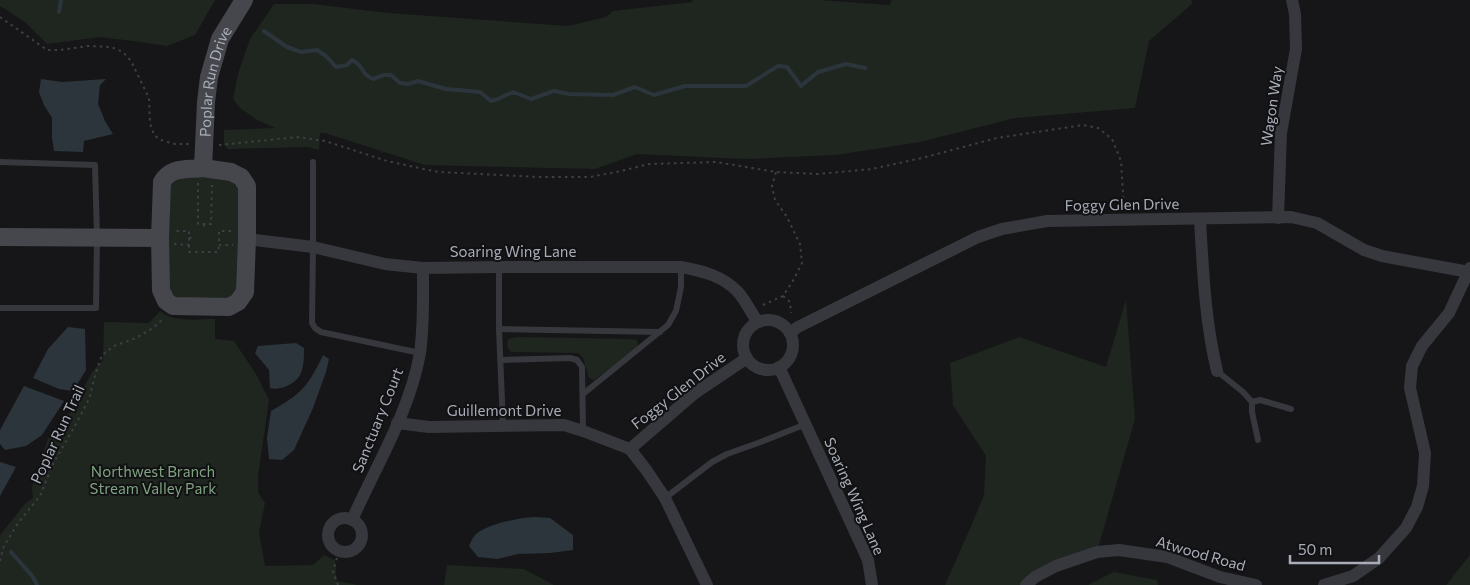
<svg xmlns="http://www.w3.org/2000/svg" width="1470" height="585" font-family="Commissioner,sans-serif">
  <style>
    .green { fill: #1e261f }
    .water { fill: #2c353c }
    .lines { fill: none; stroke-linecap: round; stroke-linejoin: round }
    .stream { stroke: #2c353c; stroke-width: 4 }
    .path { stroke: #3d3f44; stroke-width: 2; stroke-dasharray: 2.5 4; stroke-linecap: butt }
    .lane { stroke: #37383d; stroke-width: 6 }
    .street { stroke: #37383d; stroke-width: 12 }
    .secondary { stroke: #45474d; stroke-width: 18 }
    .labels { text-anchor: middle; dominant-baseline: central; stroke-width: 4; stroke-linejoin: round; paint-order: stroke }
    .street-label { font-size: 15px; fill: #a8adb8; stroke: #111113 }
    .park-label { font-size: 15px; fill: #7fa381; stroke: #111113 }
  </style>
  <rect width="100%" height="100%" fill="#161618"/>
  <g class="green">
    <path d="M0,0H215L195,35L167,46L133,41L100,37L47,44L25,22L0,6Z"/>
    <path d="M692,0H820L890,5L891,0H1191L1193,3L1149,41L1135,108L1015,118L920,142L836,155L744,159L637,154L595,169L425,165L325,133H320L319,150L308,147L228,149L224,145V130L275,128L257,120L240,108L233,99L238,74L250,39L274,4H313L388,13L568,26L606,17L613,11L693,2Z"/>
    <path d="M186,175C208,175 233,169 240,195L239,289L229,300L178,302L166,287L170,185L176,179Z"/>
    <path d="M1126,300L1135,419L1097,552L1026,585H945L972,524L984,495L986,456L953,405L950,363L1019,337L1106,367Z"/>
    <path d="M160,311C174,323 197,319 215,319V339L234,341L256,374L269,400L258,476V492L265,503L259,533L265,566L313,565L324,555L335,560L337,581L358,585H0V535L25,504L33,498L32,487L50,433L71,412L92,372L103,360L104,322L149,323Z"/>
    <path d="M518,337L631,339L637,340L638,345L635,350L594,380L589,378L583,358L578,353L511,352L507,347L508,339Z"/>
    <path d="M1470,555V585H1446Z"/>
    <path d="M447,565L524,569L554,585H444Z"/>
    <path d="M1114,572L1157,580L1158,585H1088Z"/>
  </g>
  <g class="water">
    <path d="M41,79L62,82L106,79L100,85L98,104L105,121L113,134L84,141L83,152L54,151L52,138V118L44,105L39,92Z"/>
    <path d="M68,327L85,329L86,370L73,391L59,389L33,378L48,349Z"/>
    <path d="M296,343L304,348C304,357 304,365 301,373C297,383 281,391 270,388L269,370L255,353L258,346Z"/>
    <path d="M323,355L329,359L326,372L313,408L294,450L282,460L269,459L267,438L271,411C301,394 308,387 323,355Z"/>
    <path d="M24,386L64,401L42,435L26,446L5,450L0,444V430Z"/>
    <path d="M0,462L16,467L0,496Z"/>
    <path d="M534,517L550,518L573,535V550L550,553L518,554L497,559L478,557L469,546C471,542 472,538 475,535C487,524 518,518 534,517Z"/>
  </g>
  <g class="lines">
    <g class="stream">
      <path d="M59,12L61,0"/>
      <path d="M264,31L287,47L301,52L317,50L326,56L336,67L347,65L352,60C365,66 360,74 373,79L384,75H391L400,83L408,84L418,81L446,89L480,92L491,101L498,99L513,92L531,99L554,91L569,94L613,95L635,87L654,95L685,86H746L778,66L787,67L801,86L818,72L846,64L865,68"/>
      <path d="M11,552L33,577L37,585"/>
    </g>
    <g class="path">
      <path d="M0,17L47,50H60L88,46L111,47L123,52L131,61L149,98L150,123L154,135L161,140L175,144H189"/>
      <path d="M219,145L298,137L325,141L387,161L419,168L439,172L539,177H590L621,171L649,164L716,162L776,172L818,174L872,169L922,158L997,138L1083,125L1098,128L1112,139L1121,161L1124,208"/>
      <path d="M198,183V224H211L212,185"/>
      <path d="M204,224V229"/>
      <path d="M231,231H219V245H233"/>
      <path d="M189,238H195"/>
      <path d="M174,244L189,245V231H175"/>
      <path d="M189,245V252H218L219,245"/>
      <path d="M783,296L790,302L791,313"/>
      <path d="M763,305L783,296L794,279L802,263L800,244L787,217L775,200L772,186L776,172"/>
      <path d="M0,561L4,546L18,523L40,496L53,464L77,422L89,399L96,372L102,355L114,346L136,338L153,328L164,318"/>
      <path d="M338,585L333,572L339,550"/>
    </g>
    <g class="lane">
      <path d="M0,162L95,165L97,237L96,308H0"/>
      <path d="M313,162V247L312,323L315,328L321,332L420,353"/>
      <path d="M499,267V329L503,425"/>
      <path d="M499,329L660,332"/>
      <path d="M501,360L570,358L577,360L582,367L583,431"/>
      <path d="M1217,371L1243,392L1252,402V412L1258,440"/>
      <path d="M583,394L668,325L676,311L681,287V267"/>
      <path d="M1252,402L1260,400L1291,409"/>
      <path d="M665,498L712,462L727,454L758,443L806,424"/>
    </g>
    <g class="street">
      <path d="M1278,218L1281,133L1296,49L1295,14L1292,0"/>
      <path d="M1200,220C1203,271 1205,321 1217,371"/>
      <path d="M247,239L313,247L385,264L423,268L499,267H681C703,271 723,276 738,292C746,301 751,313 758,322"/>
      <circle cx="768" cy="345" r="25"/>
      <path d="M790,333L798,327L978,237L1002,229L1047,221L1291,217L1317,223L1364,250L1382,256L1469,272"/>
      <path d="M779,367L868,560L872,585"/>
      <path d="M397,423L429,427L564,425L583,431L630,449L647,471L665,498L707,585"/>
      <path d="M630,449L695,393L747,358"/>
      <circle cx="345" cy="535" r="17"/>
      <path d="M352,520C376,466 410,411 420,353C424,325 423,296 423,268"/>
      <path d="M1026,585L1035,577L1056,566L1097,552L1119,550L1167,557L1220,577L1256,585"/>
      <path d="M1324,585L1353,576L1379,558L1406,528L1417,507L1423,486L1425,453L1410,388L1412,366L1422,346L1449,313L1470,268"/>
    </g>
    <g class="secondary">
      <path d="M203,168L231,172L241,177L247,186V239L245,292L238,302L229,307L173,306L166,301L161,290L160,238L162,182C171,166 187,170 203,168Z"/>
      <path id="s1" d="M203,168L206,102L209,77L220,39L244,0"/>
      <path d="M0,237L160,238"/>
    </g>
  </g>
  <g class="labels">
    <g class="street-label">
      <text stroke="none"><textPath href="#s1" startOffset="88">Poplar Run Drive</textPath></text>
      <text transform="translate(1271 106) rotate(-82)">Wagon Way</text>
      <text transform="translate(1122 204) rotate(-1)">Foggy Glen Drive</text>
      <text x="513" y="251">Soaring Wing Lane</text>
      <text transform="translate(678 390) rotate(-38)">Foggy Glen Drive</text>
      <text x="504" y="410">Guillemont Drive</text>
      <text transform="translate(377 420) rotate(-68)">Sanctuary Court</text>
      <text transform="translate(57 434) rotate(-65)">Poplar Run Trail</text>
      <text transform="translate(855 496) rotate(66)">Soaring Wing Lane</text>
      <text transform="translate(1201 553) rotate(16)">Atwood Road</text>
    </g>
    <g class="park-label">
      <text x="153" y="471">Northwest Branch<tspan x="153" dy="17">Stream Valley Park</tspan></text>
    </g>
  </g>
  <path d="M1290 555v8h89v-8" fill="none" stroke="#a8adb8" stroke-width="2.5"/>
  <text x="1298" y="555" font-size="15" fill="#a8adb8" stroke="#111113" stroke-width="4" paint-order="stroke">50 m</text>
</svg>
